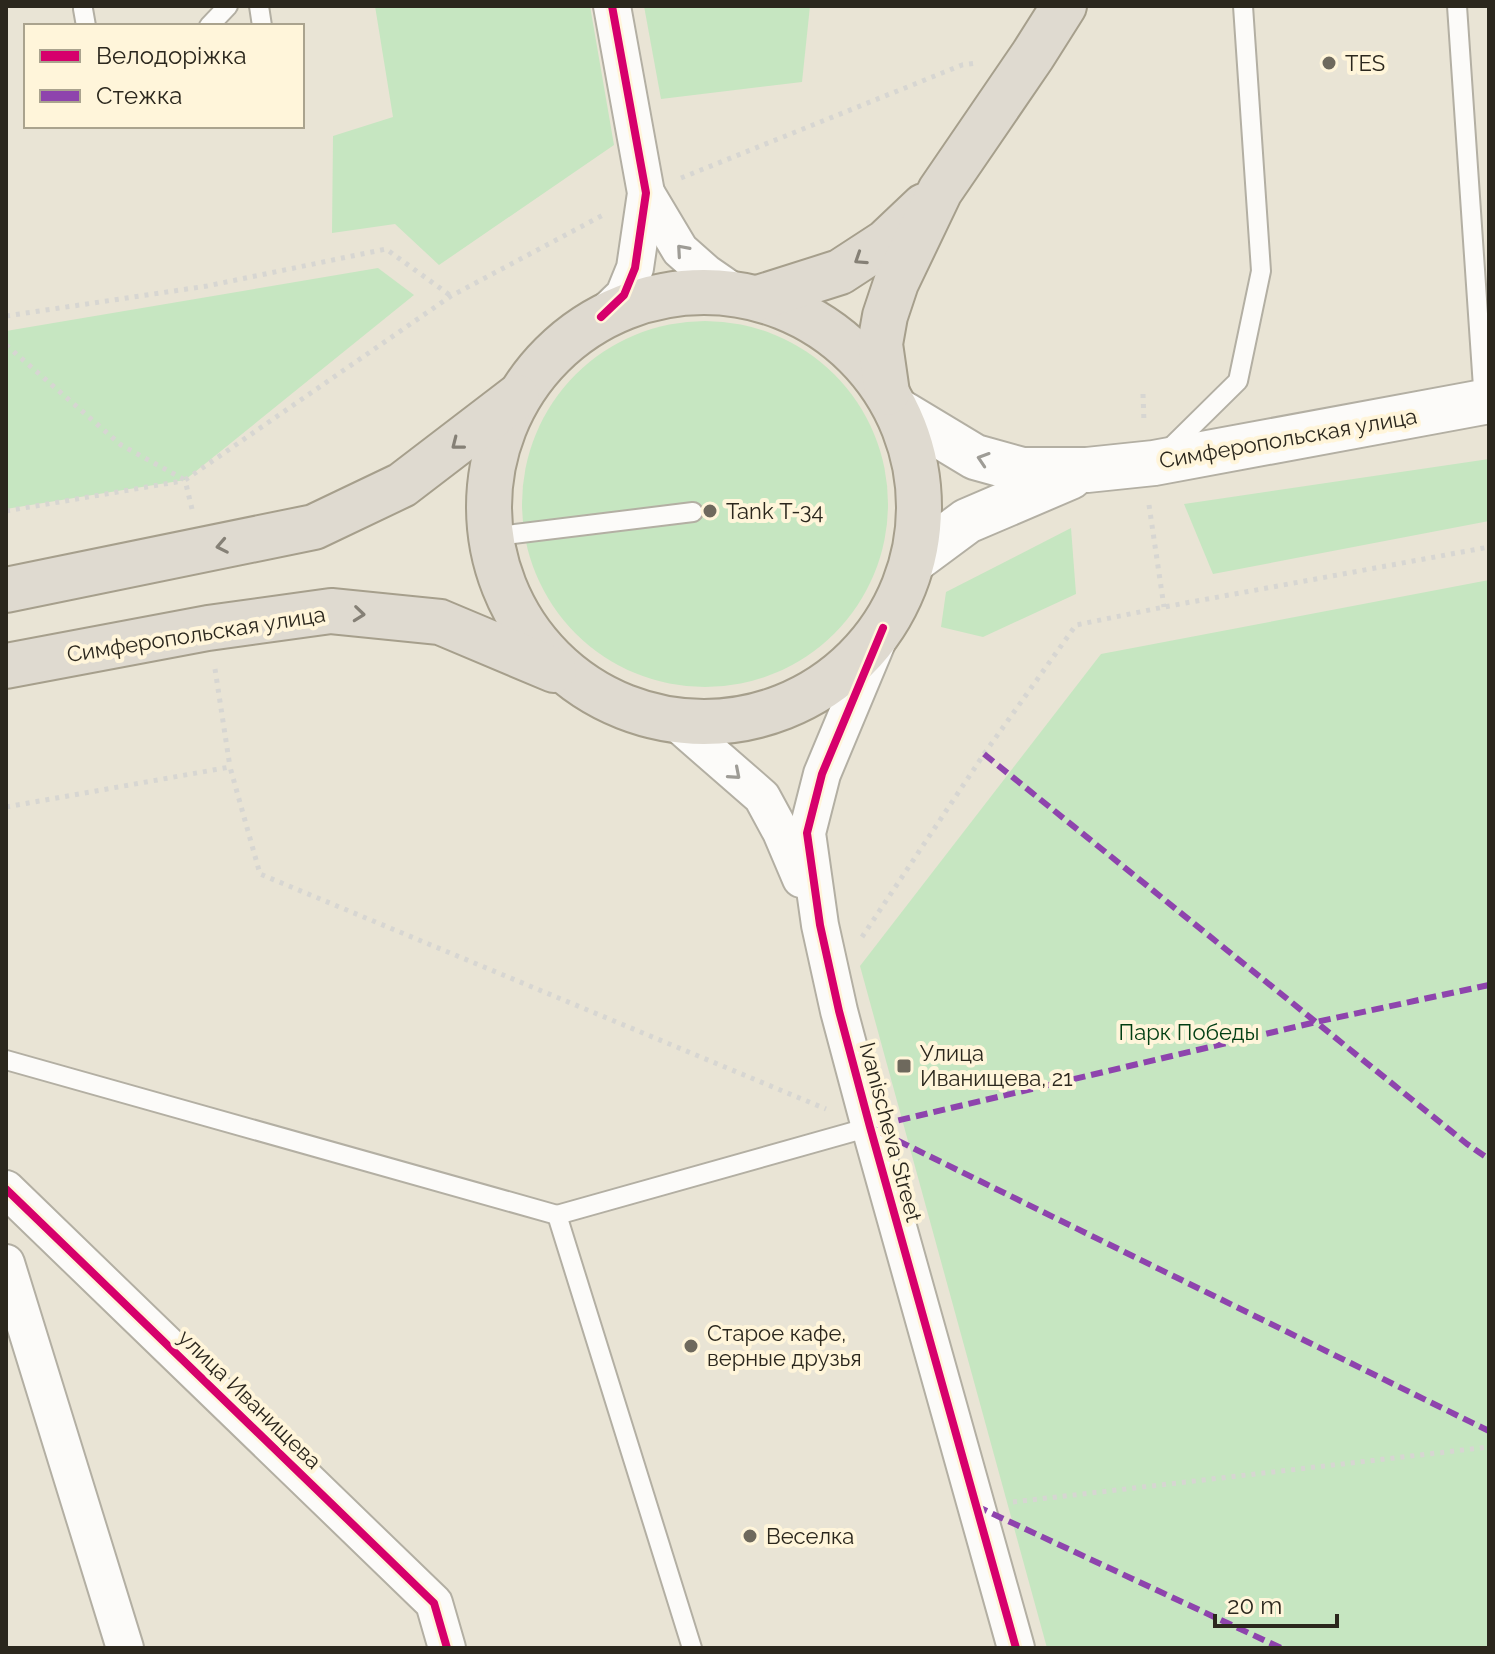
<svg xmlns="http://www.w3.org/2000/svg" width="1495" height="1654" font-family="Raleway,sans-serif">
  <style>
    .green { fill: #c6e6c1 }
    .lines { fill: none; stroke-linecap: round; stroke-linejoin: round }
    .service-casing { stroke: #b3afa3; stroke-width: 22 }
    .minor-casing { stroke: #b3afa3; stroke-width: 40 }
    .secondary-casing { stroke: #b3afa3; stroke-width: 48 }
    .trunk-casing { stroke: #a69f8c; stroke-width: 48 }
    .path { stroke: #d7d6d2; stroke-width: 5; stroke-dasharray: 4 6; stroke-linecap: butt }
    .service { stroke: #fcfbf9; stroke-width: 18 }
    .minor { stroke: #fcfbf9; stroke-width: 36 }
    .secondary { stroke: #fcfbf9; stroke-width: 44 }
    .trunk { stroke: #dfdad0; stroke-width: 44 }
    .quiet { stroke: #8e44ad; stroke-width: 6; stroke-dasharray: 12 6; stroke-linecap: butt }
    .cycleway-casing { stroke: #fff5da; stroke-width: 13 }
    .cycleway { stroke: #d6006c; stroke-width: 8 }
    .oneway { stroke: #9e9c96 }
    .oneway2 { stroke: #858076 }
    .poi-dot { fill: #6e695d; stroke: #fff5da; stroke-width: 3 }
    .labels { text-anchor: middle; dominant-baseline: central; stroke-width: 8; stroke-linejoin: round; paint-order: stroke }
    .poi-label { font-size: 22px; fill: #2b271d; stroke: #fff5da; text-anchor: start }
    .street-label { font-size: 22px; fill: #2b271d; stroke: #fff5da }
    .park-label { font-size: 22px; fill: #003e12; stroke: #fff5da }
  </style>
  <rect width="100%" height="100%" fill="#e9e4d5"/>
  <g class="green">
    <path d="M375,6H590L614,145L439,265L395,224L332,233L333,136L393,117Z"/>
    <path d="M644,6H810L802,82L661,99Z"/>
    <path d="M378,268L414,295L185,480L6,509V331Z"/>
    <circle cx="705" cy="504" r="183"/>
    <path d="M1489,459V521L1213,574L1184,504Z"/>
    <path d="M1071,528L1076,594L983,637L941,627L946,592Z"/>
    <path d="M1489,580V1648H1047L860,966L1101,654Z"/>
  </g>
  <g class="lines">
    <defs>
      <g id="service">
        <path d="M259,6L262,26"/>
        <path d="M1457,6L1484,402"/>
        <path d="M83,9L86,26"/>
        <path d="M209,26L228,6"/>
        <path d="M1165,453L1238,381L1261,271L1243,6"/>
        <path d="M490,537L693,512"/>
        <path d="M6,1060L557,1215"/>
        <path d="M692,1648L557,1215L870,1127"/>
      </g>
      <g id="minor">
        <path d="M646,193L680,250L706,273L735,293"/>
        <path d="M601,317L624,295L635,268L646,193L612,6"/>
        <path d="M883,628L822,774L807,833L820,925L839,1011L870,1127L1016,1648"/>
        <path d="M676,722L762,797L781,832L801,879"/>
        <path d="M6,1189L434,1603L447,1648"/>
        <path d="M6,1263L125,1648"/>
      </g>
      <g id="secondary">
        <path d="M897,410L975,457L1022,470H1087L1154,463L1489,401"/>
        <path d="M913,561L967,521L1070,477"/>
      </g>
      <g id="trunk">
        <circle cx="704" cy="507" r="215"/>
        <path d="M758,298L840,272L886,242L924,206"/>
        <path d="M887,393L880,344L885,316L896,283L940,191L1033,55L1064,6"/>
        <path d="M6,590L314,527L402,485L517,397"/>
        <path d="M6,666L208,628L331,611L440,622L554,670"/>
      </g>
    </defs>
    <use href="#service" class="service-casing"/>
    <use href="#minor" class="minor-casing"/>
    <use href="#secondary" class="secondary-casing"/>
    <use href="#trunk" class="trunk-casing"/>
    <g class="path">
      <path d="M681,178L962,65L977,63"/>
      <path d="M6,316L207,286L386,249L451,296"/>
      <path d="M6,345L121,445L185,480"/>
      <path d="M1143,394L1144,423"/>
      <path d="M1149,505L1164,607"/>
      <path d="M192,509L185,480L451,296L603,215"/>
      <path d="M6,511L182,481"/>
      <path d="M215,669L230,767"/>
      <path d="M6,807L230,767L260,874L826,1109"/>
      <path d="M862,937L984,754L1076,625L1164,607L1489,547"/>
      <path d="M1013,1502L1489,1447"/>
    </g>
    <use href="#service" class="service"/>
    <use href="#minor" class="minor"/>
    <use href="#secondary" class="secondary"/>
    <use href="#trunk" class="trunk"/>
    <g class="quiet">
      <path d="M984,754L1467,1144L1489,1159"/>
      <path d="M1489,985L1316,1022L870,1127L1489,1431"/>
      <path d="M976,1506L1281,1648"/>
    </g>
    <defs>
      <g id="cycleway">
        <path d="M601,317L624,295L635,268L646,193L612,6"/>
        <path d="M883,628L822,774L807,833L820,925L839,1011L870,1127L1016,1648"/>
        <path d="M6,1189L434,1603L447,1648"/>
      </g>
    </defs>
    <use href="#cycleway" class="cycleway-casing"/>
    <use href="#cycleway" class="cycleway"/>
  </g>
  <defs><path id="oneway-chevron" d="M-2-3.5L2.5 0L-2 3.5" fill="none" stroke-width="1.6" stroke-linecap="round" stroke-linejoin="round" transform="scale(2)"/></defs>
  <g class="oneway">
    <use href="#oneway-chevron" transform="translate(682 250) rotate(-131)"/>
    <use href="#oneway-chevron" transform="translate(983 459) rotate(-162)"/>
    <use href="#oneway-chevron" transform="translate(735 774) rotate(41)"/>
  </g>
  <g class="oneway2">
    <use href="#oneway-chevron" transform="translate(860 259) rotate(147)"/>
    <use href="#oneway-chevron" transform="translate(457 444) rotate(142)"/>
    <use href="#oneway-chevron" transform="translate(222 546) rotate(169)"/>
    <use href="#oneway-chevron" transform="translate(359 614) rotate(6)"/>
  </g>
  <g class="poi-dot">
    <circle cx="1329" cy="63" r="8"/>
    <circle cx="710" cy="511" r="8"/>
    <rect x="896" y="1058" width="16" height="16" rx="4"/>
    <circle cx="691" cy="1346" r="8"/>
    <circle cx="750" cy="1536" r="8"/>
  </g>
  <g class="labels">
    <g class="poi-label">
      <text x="1345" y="63">TES</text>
      <text x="726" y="511">Tank Т-34</text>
      <text x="920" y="1053">Улица<tspan x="920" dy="25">Иванищева, 21</tspan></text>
      <text x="707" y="1333">Старое кафе,<tspan x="707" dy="25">верные друзья</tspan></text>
      <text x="766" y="1536">Веселка</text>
    </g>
    <g class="street-label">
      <text transform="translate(1288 438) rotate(-10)">Симферопольская улица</text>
      <text transform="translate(196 634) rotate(-9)">Симферопольская улица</text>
      <text transform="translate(891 1132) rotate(75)">Ivanischeva Street</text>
      <text transform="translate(250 1399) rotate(44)">улица Иванищева</text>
    </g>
    <g class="park-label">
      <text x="1189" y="1032">Парк Победы</text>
    </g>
  </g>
  <rect width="1495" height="1654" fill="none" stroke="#2b271d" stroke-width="16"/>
  <rect x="24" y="24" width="280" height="104" fill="#fff5da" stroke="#aaa38e" stroke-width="2"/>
  <rect x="40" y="50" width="40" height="12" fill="#d6006c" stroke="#aaa38e" stroke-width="2"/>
  <text x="96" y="64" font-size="24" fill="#2b271d">Велодоріжка</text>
  <rect x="40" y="90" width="40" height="12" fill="#8e44ad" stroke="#aaa38e" stroke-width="2"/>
  <text x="96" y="104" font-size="24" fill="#2b271d">Стежка</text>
  <path d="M1215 1614v12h122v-12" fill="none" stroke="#2b271d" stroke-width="4"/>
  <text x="1227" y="1614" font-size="24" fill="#2b271d" stroke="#fff5da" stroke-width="6" paint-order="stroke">20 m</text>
</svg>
